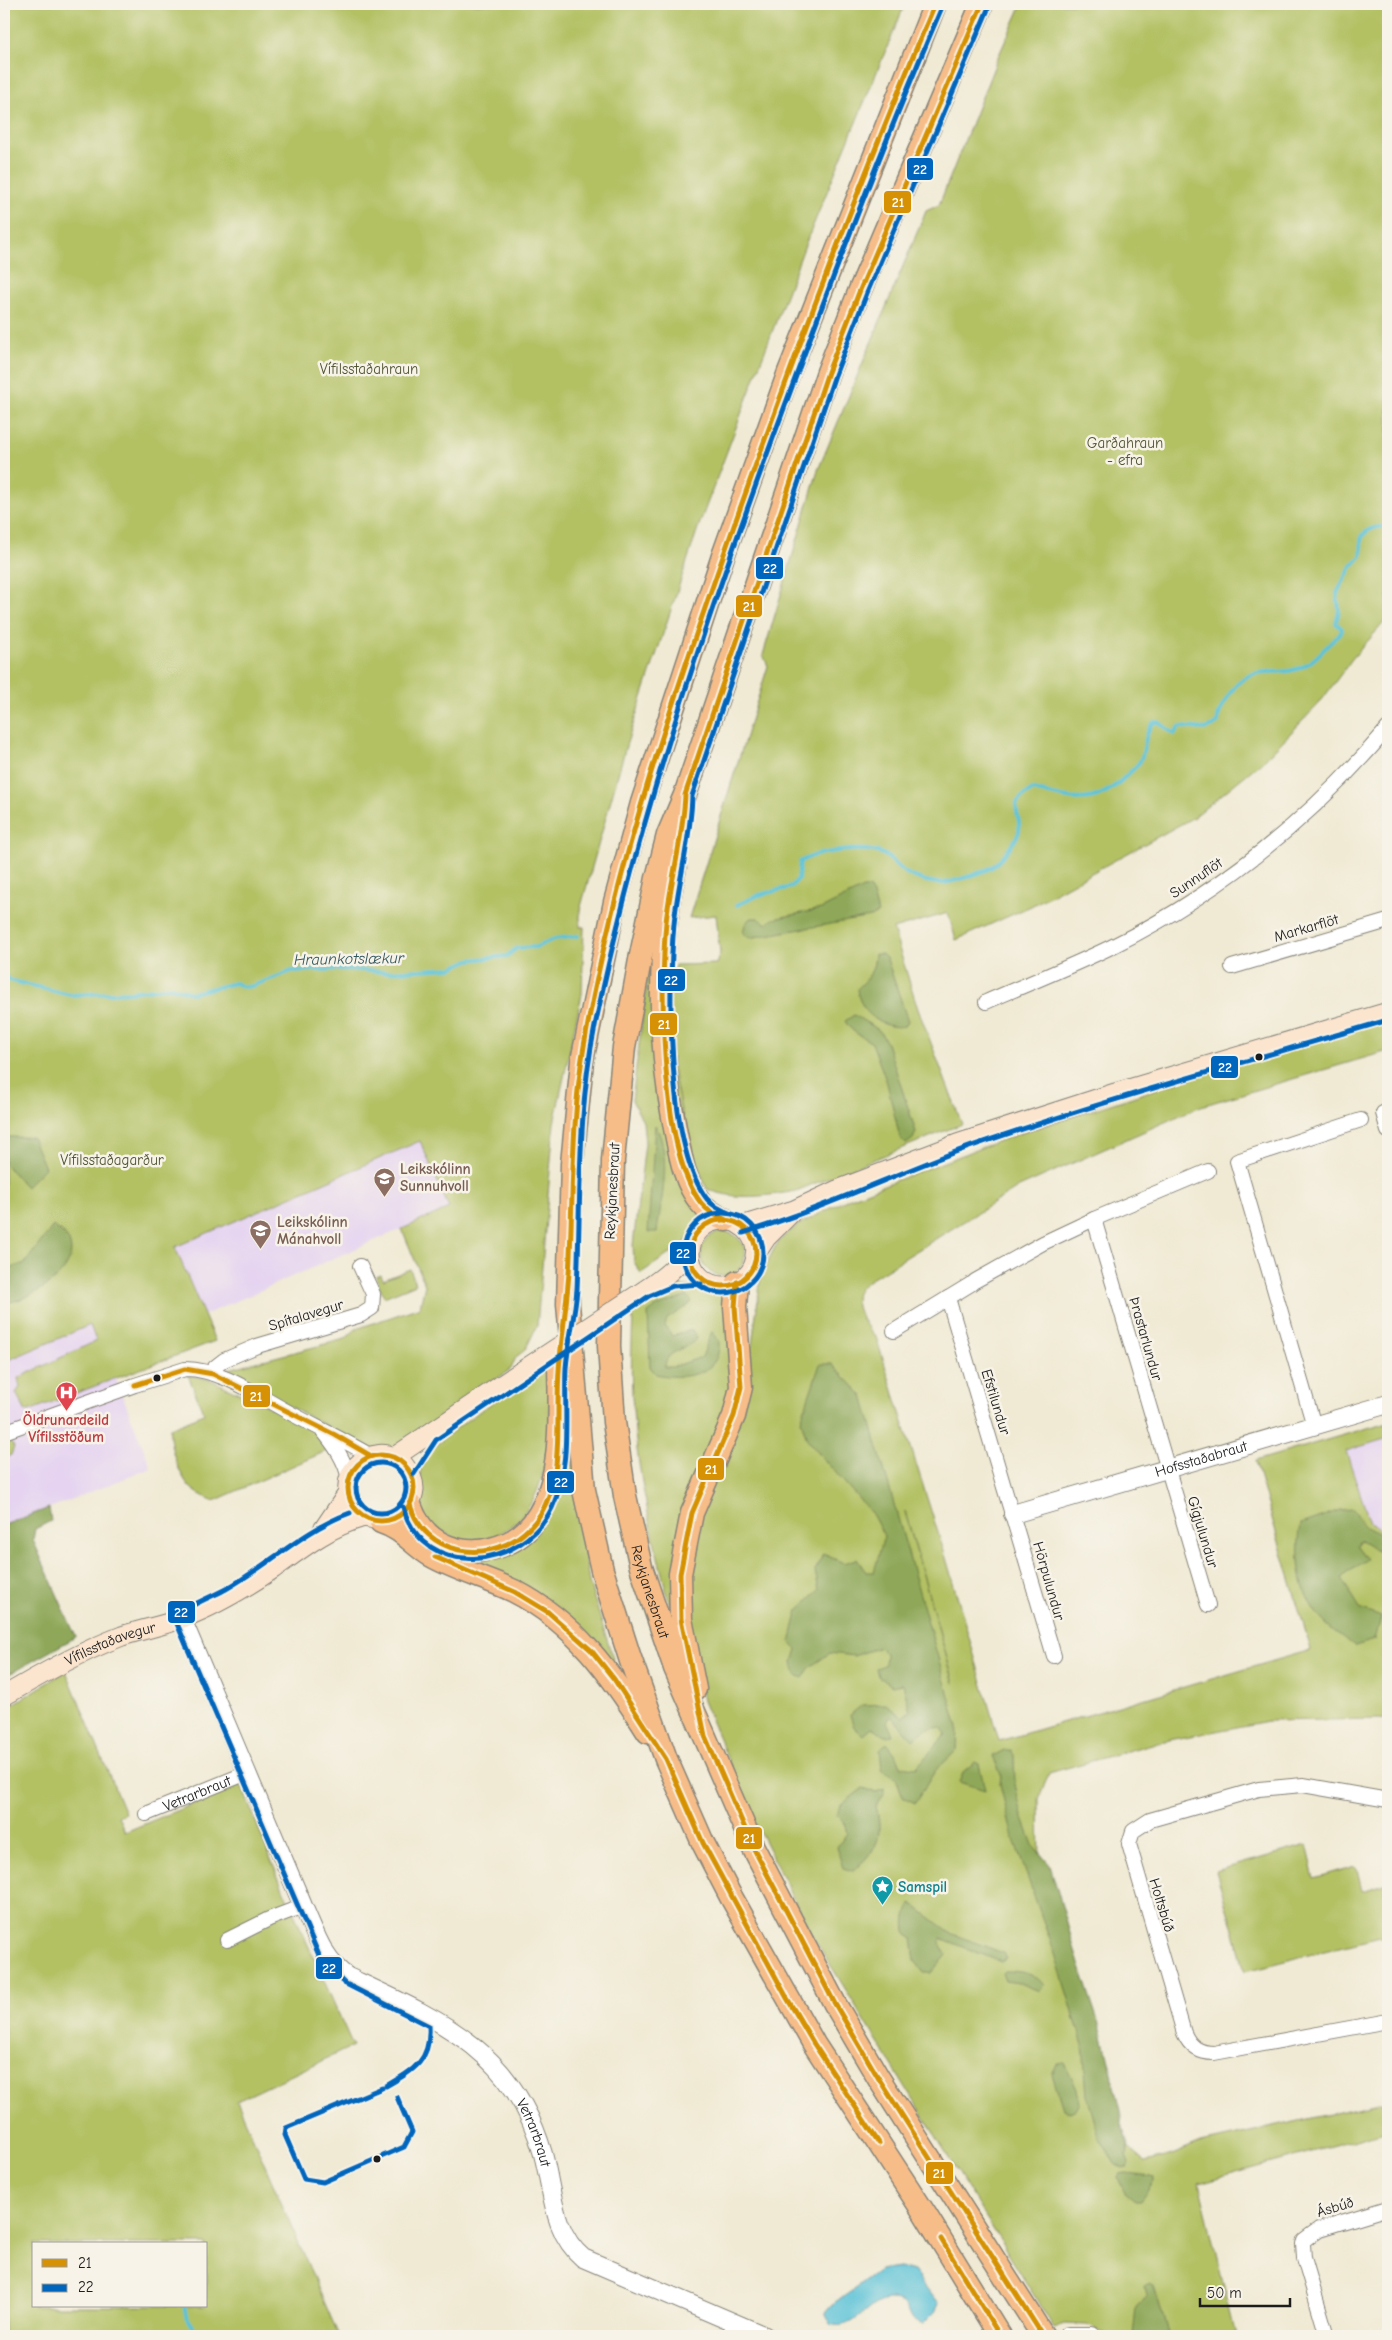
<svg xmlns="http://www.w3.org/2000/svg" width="1392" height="2340" font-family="'Comic Neue',sans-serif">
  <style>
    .built { fill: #e5d3f1 }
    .green { fill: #b3c163; stroke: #686e40; fill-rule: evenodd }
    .forest { fill: #8ea759; stroke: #55623a }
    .water { fill: #5bc3d8; stroke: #3c707a }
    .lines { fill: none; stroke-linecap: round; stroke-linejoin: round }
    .stream { stroke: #5bc3d8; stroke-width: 4 }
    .minor-casing { stroke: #868378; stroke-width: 16 }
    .tertiary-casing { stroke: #868378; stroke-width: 20 }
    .secondary-casing { stroke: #868378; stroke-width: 21 }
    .trunk-casing { stroke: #868378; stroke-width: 25 }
    .minor { stroke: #fff; stroke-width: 14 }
    .tertiary { stroke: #fff; stroke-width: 18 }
    .secondary { stroke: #fce5cf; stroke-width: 19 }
    .trunk { stroke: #f7bd88; stroke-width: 22 }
    .secondary-bridge-casing { stroke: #868378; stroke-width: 21; stroke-linecap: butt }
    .secondary-bridge { stroke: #fce5cf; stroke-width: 19 }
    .bus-1-casing { stroke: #f7f3e8; stroke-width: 9 }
    .bus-2-casing { stroke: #f7f3e8; stroke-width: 9 }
    .bus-1 { stroke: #d69104; stroke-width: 5 }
    .bus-2 { stroke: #0065bd; stroke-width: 5 }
    .bus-dot { fill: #1c1c1c; stroke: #f7f3e8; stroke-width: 2 }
    .labels { text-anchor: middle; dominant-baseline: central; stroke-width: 5; stroke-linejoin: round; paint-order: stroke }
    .park-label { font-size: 15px; fill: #515635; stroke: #f7f3e8 }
    .street-label { font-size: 15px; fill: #1c1c1c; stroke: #f7f3e8 }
    .education-label { font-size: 15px; font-weight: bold; fill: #785e54; stroke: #f7f3e8; text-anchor: start }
    .health-label { font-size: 15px; font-weight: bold; fill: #be3a42; stroke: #f7f3e8 }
    .culture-label { font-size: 15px; font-weight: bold; fill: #0d838f; stroke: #f7f3e8; text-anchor: start }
    .water-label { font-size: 16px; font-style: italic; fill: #32565e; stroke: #f7f3e8 }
    .line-badge { stroke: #f7f3e8; stroke-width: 2 }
    .badge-label { font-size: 14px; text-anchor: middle; font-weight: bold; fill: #fff }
  </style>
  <rect width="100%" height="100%" fill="#f7f3e8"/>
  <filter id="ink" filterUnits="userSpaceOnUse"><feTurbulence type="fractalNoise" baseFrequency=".02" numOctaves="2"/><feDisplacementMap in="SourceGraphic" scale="10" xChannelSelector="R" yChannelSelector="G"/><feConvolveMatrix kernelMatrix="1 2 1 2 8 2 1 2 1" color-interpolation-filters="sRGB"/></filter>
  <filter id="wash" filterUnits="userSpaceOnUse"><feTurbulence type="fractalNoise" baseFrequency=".0096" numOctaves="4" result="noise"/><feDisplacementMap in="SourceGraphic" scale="20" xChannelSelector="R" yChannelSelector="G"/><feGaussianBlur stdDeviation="1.12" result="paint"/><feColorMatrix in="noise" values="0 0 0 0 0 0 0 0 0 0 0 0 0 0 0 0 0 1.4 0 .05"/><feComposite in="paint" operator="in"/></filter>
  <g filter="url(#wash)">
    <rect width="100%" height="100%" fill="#f0ead4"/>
    <g class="built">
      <path d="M420,1141L449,1208L204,1315L175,1247Z"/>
      <path d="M92,1318L151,1468L4,1526V1353Z"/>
      <path d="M1388,1438V1534L1370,1523L1346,1451Z"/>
    </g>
    <g class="green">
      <path d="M4,4H905L805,245L698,528L626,746L580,910V927H584L582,994L554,1123L537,1326L525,1350L516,1357L511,1369L394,1450L371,1449L221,1371L345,1339L356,1329L420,1307L425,1285L402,1229L449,1208L420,1141L175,1247L215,1341L26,1412L16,1393L20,1387L18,1378L96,1341L90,1325L4,1362Z"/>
      <path d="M1022,4H1388V618L1352,659L1319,704L1264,760L1194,817L1031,906L956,940L948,913L893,929L918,1009L962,1124L796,1191C768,1196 735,1201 707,1189C682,1129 656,1030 675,965L716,964L720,953L716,915L689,918L768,666L763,655L818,470L926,211L939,205L998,57Z"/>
      <path d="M651,950L701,1219L683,1245L641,1273L634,1262L633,1245L645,1143L643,1122L632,1100Z"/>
      <path d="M1388,1019V1051L1201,1106L1019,1187L868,1281C864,1284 859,1289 857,1293C853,1309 866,1327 876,1337L946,1558L999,1741L1311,1650L1255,1461L1388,1422V1438L1346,1451L1370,1523L1388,1534V1720L1379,1719L1268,1721L1159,1742L1049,1773L1039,1799L1040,1865L1113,2134L1145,2162L1172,2155L1201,2143L1388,2101V2131L1199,2183L1236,2336H1109L1087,2325L1064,2324L1054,2328L809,1930L752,1816L703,1701L689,1632L688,1572L698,1518L744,1407L761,1275L775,1247L783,1237L798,1225L850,1198L1012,1136L1212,1071ZM905,1511L954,1683L905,1512Z"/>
      <circle cx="723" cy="1254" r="22"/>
      <path d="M410,1269L416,1284L384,1297L376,1277L381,1275L383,1280Z"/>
      <path d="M678,1286H693L731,1294L735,1390L670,1606C654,1542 637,1475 633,1408C630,1376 632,1344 633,1313L663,1292Z"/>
      <path d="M551,1363C548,1419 558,1508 496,1535C466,1548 452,1538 426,1521C421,1504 416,1478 423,1461C433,1438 526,1381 551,1363Z"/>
      <path d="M188,1375L211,1380L312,1427L333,1448L214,1501C206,1497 197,1494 190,1487C179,1475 168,1444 170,1428L204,1414Z"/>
      <path d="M570,1420L576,1492L589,1582L615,1665L459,1560L524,1543Z"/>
      <path d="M4,1439L9,1440L14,1447L11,1455L4,1459Z"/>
      <path d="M66,1671L125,1813L118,1816L125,1832L241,1784L280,1882L353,2046L237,2101L339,2336H4V1710ZM34,2244H206V2306H34Z"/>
      <path d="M1307,1845L1315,1878L1356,1866L1362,1891L1388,1883V1935L1245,1971L1216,1871Z"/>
    </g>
    <g class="forest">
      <path d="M863,888H869L873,894L878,913L871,917L749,938L743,933L745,924L750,918H758L767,924L773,919L821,909Z"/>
      <path d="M875,954H882L887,959L908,1021L905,1026C883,1031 859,1011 857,989C869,978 874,971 875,954Z"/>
      <path d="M854,1015L879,1030L887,1043L916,1132L913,1139L906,1144L900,1138L887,1083L872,1043C861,1036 851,1032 845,1021Z"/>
      <path d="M655,1125C673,1155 661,1199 657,1232H648Z"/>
      <path d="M6,1137H32L45,1168L26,1187L4,1163V1140Z"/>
      <path d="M53,1226C57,1229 63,1232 66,1236C88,1268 30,1301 4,1303V1270L25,1263Z"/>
      <path d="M687,1296L692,1301L690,1304L667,1319L665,1326L672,1336L691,1330L696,1335L697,1339C688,1349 665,1350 665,1367H673L702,1357L712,1331L719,1341C722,1377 681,1380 656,1374L650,1367L648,1313L656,1307Z"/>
      <path d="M820,1364H832L863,1396L958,1727L957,1750L935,1771L915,1803L903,1797L896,1778L882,1769L880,1750L887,1743L897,1756L901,1766L916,1768L946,1734L941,1727L925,1730L913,1740L891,1716L887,1722L893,1735L886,1736L871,1728L863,1735L854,1727L850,1715L862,1705L886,1704L902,1717L910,1711L903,1684L892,1686L878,1676L876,1668L885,1665L886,1654L880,1647L854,1656L830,1653L810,1667L803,1678L796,1675L793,1662L797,1649L790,1642L798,1610L819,1590L815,1571L823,1554L844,1563L857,1559L866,1572H874L884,1536L872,1514L807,1440L801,1420Z"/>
      <path d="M49,1508L51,1521L35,1529L33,1540L76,1637L4,1677V1573L6,1572L4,1569V1525Z"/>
      <path d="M1353,1509L1364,1526L1388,1538V1552L1375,1550L1359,1540L1357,1546L1367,1559L1341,1578L1360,1609L1381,1617L1375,1640L1355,1646C1346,1639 1335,1633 1327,1625C1299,1599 1295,1559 1301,1524L1340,1510Z"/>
      <path d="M1004,1750H1011L1014,1755L1015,1784L1022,1816L1033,1845L1050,1865L1079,1964L1103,2036L1121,2111V2124L1128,2144L1126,2156L1129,2163L1128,2167L1123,2168L1115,2163L1099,2137L1087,2095L1083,2045L1055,1954L1012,1834L1000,1784L1001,1775L993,1756Z"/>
      <path d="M975,1762L979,1764L985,1790L959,1782L964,1771Z"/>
      <path d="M863,1788L876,1792L884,1789V1793L876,1806C884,1840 877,1849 853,1871L843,1868L837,1847L847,1833L844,1822L837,1815L840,1806Z"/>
      <path d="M912,1904L950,1933L1003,1953L1006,1959L1001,1962L941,1938V1945L946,1955L931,1973H924L915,1961L912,1938L907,1935C904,1926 905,1911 912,1904Z"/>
      <path d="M1005,1971C1019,1971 1037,1973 1044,1986L1040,1990H1037L1019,1983L1005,1981L1002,1973Z"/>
      <path d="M1064,2063L1077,2089L1080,2103L1076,2110L1070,2113L1063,2109L1052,2074L1057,2064Z"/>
      <path d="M1126,2173L1152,2176L1154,2178V2182L1140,2201H1135L1125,2193L1118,2178L1120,2174Z"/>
      <path d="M1151,2283L1154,2286L1169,2336H1133L1136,2306L1147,2296L1145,2286Z"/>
    </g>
    <path class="water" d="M899,2267L913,2271L939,2304L935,2312L923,2324C904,2323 916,2300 889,2300C869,2299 855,2333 831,2324L825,2312L831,2305L879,2270Z"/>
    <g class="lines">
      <g class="stream">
        <path d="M737,905L759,895L791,887L798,879L800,862C816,851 867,845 885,855C891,859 896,865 902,870C910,877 930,883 941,883C951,883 984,872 992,867C999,862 1018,839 1019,831C1022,811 1004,805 1033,790C1072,800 1095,808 1126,776C1131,771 1139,765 1141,759C1146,746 1144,733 1154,722H1159L1174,734L1179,727C1193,726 1208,734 1218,722C1217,713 1223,706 1227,698C1251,656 1276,681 1304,666C1322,656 1326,644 1341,633L1342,629L1336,623L1339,610L1337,593L1351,567L1361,556C1362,551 1362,549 1361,544C1360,528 1377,527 1388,526"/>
        <path d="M4,975L9,980L70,995L130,992L171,987L192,993L235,983L244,987L252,986L292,971L346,969L385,972L452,968L469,960L507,956L517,948L536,947L554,939L578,936"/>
        <path d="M185,2306L188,2320L198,2336"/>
      </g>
    </g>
  </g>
  <g filter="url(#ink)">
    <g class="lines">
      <defs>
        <g id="minor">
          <path d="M1232,967L1388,921"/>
          <path d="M986,1002C1027,984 1070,967 1111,947C1218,894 1311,819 1388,728"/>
          <path d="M1388,1111L1383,1113L1388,1131"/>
          <path d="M1094,1219L1208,1605"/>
          <path d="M975,1281L1043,1243L1094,1219L1208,1171"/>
          <path d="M948,1298L1054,1656"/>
          <path d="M894,1331L971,1284"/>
          <path d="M213,1374L215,1367L224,1360L257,1346L361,1315L372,1308L373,1294L360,1266"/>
          <path d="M1314,1426L1237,1161L1361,1120"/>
          <path d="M323,1431C335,1446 345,1460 349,1479"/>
          <path d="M4,1432L135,1385L185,1369C223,1369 261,1398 294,1415C320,1429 346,1441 371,1456"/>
          <path d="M1388,1800L1303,1785L1259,1789L1150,1820L1133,1831L1129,1844L1184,2033C1190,2047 1199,2053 1214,2053L1388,2021"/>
          <path id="s1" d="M146,1814L247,1773"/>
          <path d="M227,1940L269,1919L303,1906"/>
          <path d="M1327,2336L1304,2258L1303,2244L1304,2240L1319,2229L1388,2208"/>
        </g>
        <g id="tertiary">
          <path id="s2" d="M1013,1514L1388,1404"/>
          <path id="s3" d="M182,1619L303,1906C315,1932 323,1961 348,1977C438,2019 514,2050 543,2154C553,2190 552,2232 583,2258L765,2336"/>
          <path d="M1068,2336H1091"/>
        </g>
        <g id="secondary">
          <circle cx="723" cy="1253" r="33"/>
          <path d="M741,1226L794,1210L837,1190L957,1144L1115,1093L1388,1012"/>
          <path d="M755,1255L766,1238L791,1213"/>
          <path d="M645,1290C663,1278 679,1266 690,1247"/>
          <path d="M393,1458L528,1367"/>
          <path d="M320,1534L348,1493"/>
          <path id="s4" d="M4,1696C42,1674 80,1652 122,1636C142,1629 163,1626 183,1618C215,1606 245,1588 273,1569C301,1549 327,1528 361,1518C372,1515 381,1526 397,1517C407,1511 413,1500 414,1489C414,1480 410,1472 404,1465C374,1432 321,1483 364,1517"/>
        </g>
        <g id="trunk">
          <path d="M935,4L789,372L723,556L642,803L615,902L582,1061L572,1164L568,1304L584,1490L602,1570L630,1658L666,1759L703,1843L730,1895L814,2044L925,2214L1000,2336"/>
          <path id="s5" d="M982,4L860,290L828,372L685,795L668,835L657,878L640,960L624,1047L613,1160L609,1346L614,1422L625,1496L641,1567L675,1668L753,1847L835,2004L879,2079L1043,2336"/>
          <path d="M675,867C657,952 658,1043 675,1128C680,1154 684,1182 701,1203C708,1212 716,1216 726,1220"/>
          <path d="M410,1505C418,1529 434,1545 460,1550C477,1553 493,1550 508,1543C566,1516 560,1421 559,1367"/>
          <path d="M381,1522C403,1529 411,1543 430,1555C456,1570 487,1578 514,1591C575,1622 612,1675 648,1732"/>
          <path d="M695,1689L681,1619L680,1574L692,1513L734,1416L741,1387L735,1307L737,1282"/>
        </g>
      </defs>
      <use href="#minor" class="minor-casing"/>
      <use href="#tertiary" class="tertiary-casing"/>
      <use href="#secondary" class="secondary-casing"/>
      <use href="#trunk" class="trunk-casing"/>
      <use href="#minor" class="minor"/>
      <use href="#tertiary" class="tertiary"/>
      <use href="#secondary" class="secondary"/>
      <use href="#trunk" class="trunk"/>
      <defs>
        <path id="secondary-bridge" d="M528,1367L645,1290"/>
      </defs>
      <use href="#secondary-bridge" class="secondary-bridge-casing"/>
      <use href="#secondary-bridge" class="secondary-bridge"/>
      <defs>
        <g id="bus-1">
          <path d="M726,1220C717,1216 708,1212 701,1203C660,1150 660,989 666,922C671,879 683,838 685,795L828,372L860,290L982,4"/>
          <circle cx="723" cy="1253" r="33"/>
          <path d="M737,1282L735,1307L741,1387L734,1416L692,1513L680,1574L681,1619L705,1736L753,1847L835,2004L879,2079L1043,2336"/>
          <path d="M135,1385L185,1369L213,1374L335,1435L371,1456"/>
          <circle cx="381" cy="1488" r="33"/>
          <path d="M410,1505C425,1555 486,1565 524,1533C544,1517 553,1489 556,1464C560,1429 556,1394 560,1359C563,1324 569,1290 570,1255C573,1185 572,1115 584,1046C613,875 673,697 731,534C794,356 861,178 935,4"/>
          <path d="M435,1557L515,1592L548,1612L591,1650L614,1679L666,1759L703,1843L787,1998L814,2044L879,2143"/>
          <path d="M941,2239L1000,2336"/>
        </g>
        <g id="bus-2">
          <circle cx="723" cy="1253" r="40"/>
          <path d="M729,1213C721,1210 713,1206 707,1199C667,1148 668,988 674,924C678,881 691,839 692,796L835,375L867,293L989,7"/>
          <path d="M743,1233C817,1211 886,1178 958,1151C1099,1101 1245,1062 1388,1020"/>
          <circle cx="381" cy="1488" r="25"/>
          <path d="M414,1474L436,1440L649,1296L673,1286L701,1284"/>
          <path d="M403,1507C424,1581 522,1570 552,1508C572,1465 564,1414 566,1368C568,1342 575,1316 577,1289C581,1201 577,1112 595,1026C634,835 696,650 762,468C819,313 877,158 942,7"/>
          <path d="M350,1513C303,1530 269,1565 226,1589C216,1595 177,1610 175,1619L321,1960L344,1983L429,2026C431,2061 414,2070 386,2086"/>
          <path d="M382,2088L286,2128L285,2135L304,2179L323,2182L404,2147L412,2132L397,2097"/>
        </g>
      </defs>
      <use href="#bus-1" class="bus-1-casing"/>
      <use href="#bus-2" class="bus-2-casing"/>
      <use href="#bus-1" class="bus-1"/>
      <use href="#bus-2" class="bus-2"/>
    </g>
  </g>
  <defs>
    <symbol id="school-pin" viewBox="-11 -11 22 30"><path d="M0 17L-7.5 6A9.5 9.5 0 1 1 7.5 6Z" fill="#8d6e63" stroke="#f7f3e8"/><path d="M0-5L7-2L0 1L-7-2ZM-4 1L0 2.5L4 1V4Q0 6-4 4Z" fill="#fff"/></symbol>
    <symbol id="hospital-pin" viewBox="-11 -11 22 30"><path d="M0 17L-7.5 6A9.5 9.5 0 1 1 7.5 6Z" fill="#e0444e" stroke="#f7f3e8"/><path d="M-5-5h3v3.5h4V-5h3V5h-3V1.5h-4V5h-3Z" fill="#fff"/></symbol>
    <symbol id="sight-pin" viewBox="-11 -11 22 30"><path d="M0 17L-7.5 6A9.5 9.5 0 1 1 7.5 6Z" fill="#0f9aa8" stroke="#f7f3e8"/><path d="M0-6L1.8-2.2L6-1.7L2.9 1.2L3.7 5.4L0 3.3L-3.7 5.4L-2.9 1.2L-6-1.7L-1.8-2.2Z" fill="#fff"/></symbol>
  </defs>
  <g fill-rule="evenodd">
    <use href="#school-pin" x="372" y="1166" width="25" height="34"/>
    <use href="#school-pin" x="248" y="1218" width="25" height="34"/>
    <use href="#hospital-pin" x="54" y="1380" width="25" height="34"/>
    <use href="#sight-pin" x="870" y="1874" width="25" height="34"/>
  </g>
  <g class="bus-dot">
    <circle cx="1259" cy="1057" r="4.5"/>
    <circle cx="157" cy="1378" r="4.5"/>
    <circle cx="377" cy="2159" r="4.5"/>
  </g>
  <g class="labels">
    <g class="park-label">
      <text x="369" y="369">Vífilsstaðahraun</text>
      <text x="1125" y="443">Garðahraun<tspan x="1125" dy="17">- efra</tspan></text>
      <text x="112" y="1160">Vífilsstaðagarður</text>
    </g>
    <g class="street-label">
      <text transform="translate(1196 878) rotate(-34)">Sunnuflöt</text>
      <text transform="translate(1306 928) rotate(-16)">Markarflöt</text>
      <text transform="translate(612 1191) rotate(-87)">Reykjanesbraut</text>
      <text transform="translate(306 1315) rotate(-17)">Spítalavegur</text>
      <text transform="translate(1146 1339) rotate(74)">Þrastarlundur</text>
      <text transform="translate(996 1402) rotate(73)">Efstilundur</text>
      <text stroke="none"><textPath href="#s2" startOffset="196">Hofsstaðabraut</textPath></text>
      <text transform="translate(1203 1532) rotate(73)">Gígjulundur</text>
      <text transform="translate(1049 1581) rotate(74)">Hörpulundur</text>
      <text stroke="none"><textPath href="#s5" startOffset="1655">Reykjanesbraut</textPath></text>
      <text stroke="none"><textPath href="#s4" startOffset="119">Vífilsstaðavegur</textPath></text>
      <text stroke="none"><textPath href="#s1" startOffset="55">Vetrarbraut</textPath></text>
      <text transform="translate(1162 1905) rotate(73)">Holtsbúð</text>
      <text stroke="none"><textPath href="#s3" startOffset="648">Vetrarbraut</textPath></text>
      <text transform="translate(1335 2207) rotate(-17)">Ásbúð</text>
    </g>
    <g class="education-label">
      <text x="400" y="1169">Leikskólinn<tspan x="400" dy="17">Sunnuhvoll</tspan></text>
      <text x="277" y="1222">Leikskólinn<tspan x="277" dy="17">Mánahvoll</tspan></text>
    </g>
    <g class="health-label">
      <text x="66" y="1420">Öldrunardeild<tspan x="66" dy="17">Vífilsstöðum</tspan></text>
    </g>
    <g class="culture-label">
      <text x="898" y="1887">Samspil</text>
    </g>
    <g class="water-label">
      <text transform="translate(349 959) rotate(-1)">Hraunkotslækur</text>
    </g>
  </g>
  <g class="line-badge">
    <rect x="906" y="157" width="28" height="24" rx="5" fill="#0065bd"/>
    <rect x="883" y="190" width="29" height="24" rx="5" fill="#d69104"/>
    <rect x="755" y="556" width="29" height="24" rx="5" fill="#0065bd"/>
    <rect x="735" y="594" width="28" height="24" rx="5" fill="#d69104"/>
    <rect x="657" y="968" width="29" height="24" rx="5" fill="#0065bd"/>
    <rect x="649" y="1012" width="29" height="24" rx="5" fill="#d69104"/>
    <rect x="1210" y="1055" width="29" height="24" rx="5" fill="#0065bd"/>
    <rect x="669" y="1241" width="28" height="24" rx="5" fill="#0065bd"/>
    <rect x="242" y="1384" width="29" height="24" rx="5" fill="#d69104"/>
    <rect x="697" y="1457" width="28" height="24" rx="5" fill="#d69104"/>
    <rect x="546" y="1470" width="29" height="24" rx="5" fill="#0065bd"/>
    <rect x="167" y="1600" width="29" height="24" rx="5" fill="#0065bd"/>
    <rect x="735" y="1826" width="28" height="24" rx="5" fill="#d69104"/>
    <rect x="315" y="1956" width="28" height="24" rx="5" fill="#0065bd"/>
    <rect x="925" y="2161" width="29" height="24" rx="5" fill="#d69104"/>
  </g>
  <g class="badge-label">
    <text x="920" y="174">22</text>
    <text x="898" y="207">21</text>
    <text x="770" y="573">22</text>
    <text x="749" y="611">21</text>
    <text x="671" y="985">22</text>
    <text x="664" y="1029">21</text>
    <text x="1225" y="1072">22</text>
    <text x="683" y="1258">22</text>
    <text x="256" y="1401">21</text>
    <text x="711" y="1474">21</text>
    <text x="561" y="1487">22</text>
    <text x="181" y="1617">22</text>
    <text x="749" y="1843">21</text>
    <text x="329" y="1973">22</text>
    <text x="939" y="2178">21</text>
  </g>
  <rect width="1392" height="2340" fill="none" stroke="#f7f3e8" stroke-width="20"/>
  <rect x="32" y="2242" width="175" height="65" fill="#f7f3e8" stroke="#9f9d96"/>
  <rect x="42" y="2259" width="25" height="8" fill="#d69104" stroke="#9f9d96"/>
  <text x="78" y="2268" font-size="15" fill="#1c1c1c">21</text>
  <rect x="42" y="2284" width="25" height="8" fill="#0065bd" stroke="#9f9d96"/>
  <text x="78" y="2292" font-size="15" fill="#1c1c1c">22</text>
  <path d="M1200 2298v8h90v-8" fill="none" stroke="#1c1c1c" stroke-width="2.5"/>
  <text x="1207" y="2298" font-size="15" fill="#1c1c1c" stroke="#f7f3e8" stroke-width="4" paint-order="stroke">50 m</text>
</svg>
